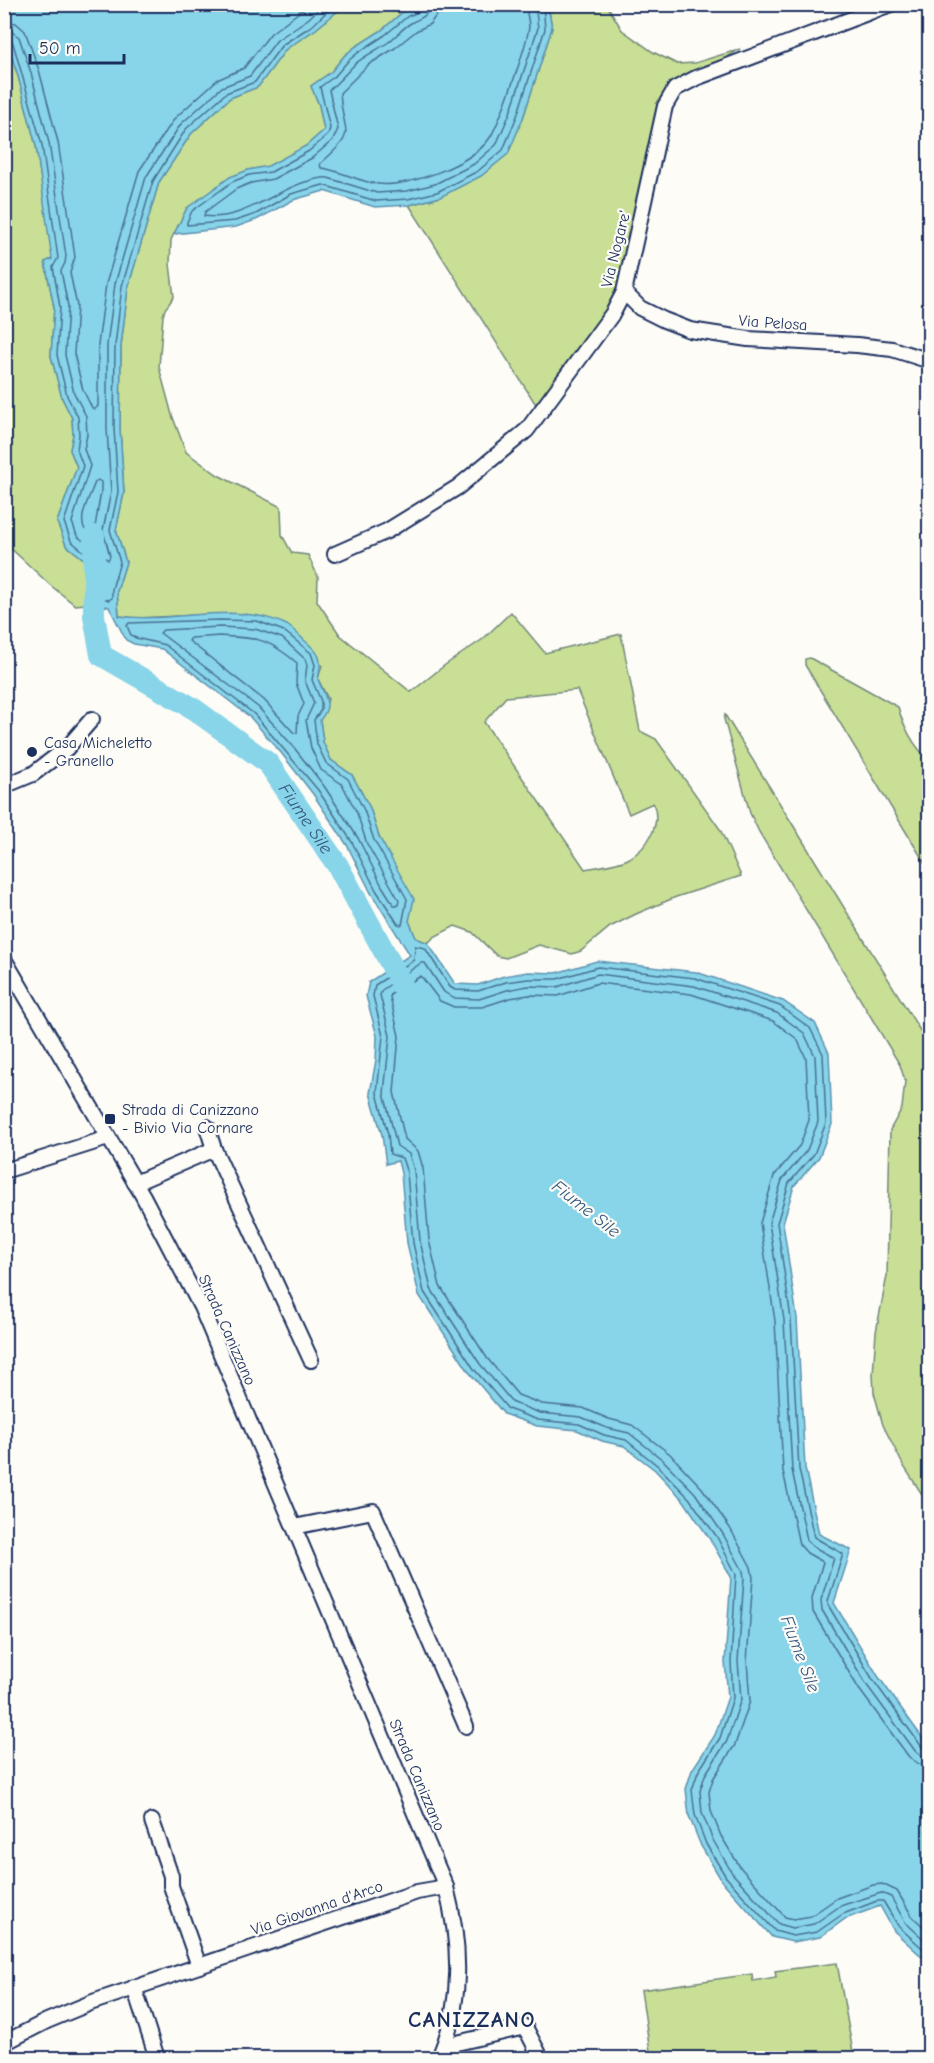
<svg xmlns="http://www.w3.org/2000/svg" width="934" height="2063" font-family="'Comic Neue',sans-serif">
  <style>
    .green { fill: #c8df95; stroke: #72877a; stroke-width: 1.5; fill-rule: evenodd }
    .water { fill: #88d4e8; stroke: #5c92b1; stroke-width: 1.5 }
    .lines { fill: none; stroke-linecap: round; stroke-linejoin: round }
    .shore { stroke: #477195; stroke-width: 1.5 }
    .river { stroke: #88d4e8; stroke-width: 22 }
    .minor-casing { stroke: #1b2f5e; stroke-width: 18 }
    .minor { stroke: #fdfcf7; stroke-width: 14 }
    .poi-dot { fill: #1b2f5e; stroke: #fdfcf7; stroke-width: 2 }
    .labels { text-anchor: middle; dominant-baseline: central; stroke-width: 4.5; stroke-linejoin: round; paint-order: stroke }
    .street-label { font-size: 16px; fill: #1b2f5e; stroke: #fdfcf7 }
    .poi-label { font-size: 16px; fill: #1b2f5e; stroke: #fdfcf7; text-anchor: start }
    .water-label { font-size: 18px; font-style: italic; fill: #365880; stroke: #fdfcf7 }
    .district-label { font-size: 22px; font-weight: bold; letter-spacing: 1.5px; fill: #1b2f5e; stroke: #fdfcf7 }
  </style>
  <rect width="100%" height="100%" fill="#fdfcf7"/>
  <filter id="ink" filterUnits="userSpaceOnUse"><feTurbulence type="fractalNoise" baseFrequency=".0167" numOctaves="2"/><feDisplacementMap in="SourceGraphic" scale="12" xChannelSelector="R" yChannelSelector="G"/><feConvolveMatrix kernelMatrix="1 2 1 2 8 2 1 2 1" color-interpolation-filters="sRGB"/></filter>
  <g filter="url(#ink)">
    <g class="green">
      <path d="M345,5H425L405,10L382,30L355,47L344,56L331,72L311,86L319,105L324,130L306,146L268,167L248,170L187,208L171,240L170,264L174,297L165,309L163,316L159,367L172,415L186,452L218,475L281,507L282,535L292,553L308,555L318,577L317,601L340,635L411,692L445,665L483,639L511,612L545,653L621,634L640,731L656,739L720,829L741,876L676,897L636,914L610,927L581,951L572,954L539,945L506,958L497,956L472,932L455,926L434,937L428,943L416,938L409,921L394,866L379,837L370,808L352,775L331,760L323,742L320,720L328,699L318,679L322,665L258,616L220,614L136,618L119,616L117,591L126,562L116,530L124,493L120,428L121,346L128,288L159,182L191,134L230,98L258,87L286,49L316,29ZM577,690L629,814L653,803C662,824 648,848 628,859C616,865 599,866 585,869L484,722L506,697Z"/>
      <path d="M548,5H607L622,30L653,52L677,64L695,63L740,49L678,86L628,282L540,411L409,205L440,197L523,118L552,28Z"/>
      <path d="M4,36L18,76L36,146L53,259L45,262L54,307L51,356L62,398L72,418L73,435L70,450L77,467L57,522L66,545L95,568L92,581L85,588L86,604L75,605L50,585L5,543Z"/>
      <path d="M810,658L898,707C903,725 914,748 929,759V870L805,665V659Z"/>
      <path d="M725,715L929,1045V1505L903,1465L883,1425L874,1393L873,1374L876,1332L887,1276L890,1130L902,1108L905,1081L900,1065L759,832L750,813L724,719Z"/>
      <path d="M837,1963L854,2058H651L641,1990L752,1974L753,1981L776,1977L775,1971Z"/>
    </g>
    <g class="water">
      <path d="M425,4L548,5L552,28L523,118L508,154L481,176L440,197L409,205L375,207L324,191L293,200L258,219L236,227L174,234L187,208L230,177L248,170L268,166L306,146L324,130L319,105L311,86L331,72L344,56L355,47L382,30L405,10Z"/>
      <path d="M4,5H345L316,29L286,49L258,87L230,98L191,134L159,182L128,288L121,346L120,428L124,493L116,530L126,562L117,591L119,616C173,624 235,600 287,625C293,629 299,635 304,640C320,653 323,659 318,679C324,696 334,704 320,720L323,742L331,760L352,775L370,808L379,837L414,899L409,921L416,938L428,943L455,984L478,985L504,976L528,972L556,973L597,961L696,972L783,1001L815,1023L829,1053L832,1124L819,1157L794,1186L783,1223L797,1318L805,1468L819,1534L851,1550L834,1603L878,1676L929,1747V1963L894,1931L880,1906L845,1919L820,1937L793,1942L772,1937L722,1881L701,1846L689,1816L686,1789L692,1770L715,1735L728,1697L725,1662L731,1577L711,1541L684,1501L655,1470L624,1446L602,1441L577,1430L537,1426L504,1414L469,1372L419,1295L407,1243L401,1173L398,1161L386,1164L382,1135L370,1093L376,1060L377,1036L366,996L369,982L410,955L371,893L347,845L313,794L282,754L250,717L162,649L134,644L126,640L109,607L92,603L86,604L85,588L92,581L95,568L66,545L57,522L77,467L70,450L73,435L72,418L62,398L51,356L54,307L45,262L52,259L36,146L18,76L5,36Z"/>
    </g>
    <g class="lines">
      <g class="shore">
        <path d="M421,4L419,12L408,16L385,35L359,52L348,61L335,76L320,87L330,128L328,135L309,151L271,172L249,175L232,182L192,211L187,222V225L235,221L256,214L291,194L323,185L376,201L408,199L437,192L478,171L503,150L517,116L545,29L543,4"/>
        <path d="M429,4C428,18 421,17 411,23C404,27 397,35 390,41C379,49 366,55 355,64C346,73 339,82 329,90L338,129L333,140L312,158L273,179L251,183L236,189L205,212L204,216C240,222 273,192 305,182C313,180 320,177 328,178L377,193L407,191L435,184L474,164L496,145L510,113L538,28L535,4"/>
        <path d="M438,4L437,14L430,24L416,31L395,48L368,65L340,93C343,137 359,130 320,164L321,168C340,170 358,182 378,184C407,188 472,164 489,139C499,126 527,44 529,27C529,20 526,12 526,4"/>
        <path d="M4,21L16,23L25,31L39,70L58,142L75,257L70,273L77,306L74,354L83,390L92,408L95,409L98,406V345L106,284L139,171L175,118L217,80L244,68L271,33L310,4"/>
        <path d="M4,30L12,32L19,37L31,73L49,143L66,256L65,263L61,271L68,306L65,355L74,393L86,416L87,435L84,449L90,466L72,522L77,536L108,560L110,556L103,530L111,492L107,429V345L115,284L146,177L181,124L222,87L250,76L277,40L308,19L324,4"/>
        <path d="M4,38L10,39L13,43L42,145L58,258L53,267L60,307L57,355L67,396L78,417L79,435L77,450L83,466L64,522L71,541L101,566L98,583L91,590L92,595L109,600L112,598V589L120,562L110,530L118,492L114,428L115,346L122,286L153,181L186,129L226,93L255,82L282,45L313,25L335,4"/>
        <path d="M98,480L101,482V491L94,533L90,535C73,523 90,498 95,482Z"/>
        <path d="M220,620L257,621L284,631L311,653L315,665L312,680L321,701V710L314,720L317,744L326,763L348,779L364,810L374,840L407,899L402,925L398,924L376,890L352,842L318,790L254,714L165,645L136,638L131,635L127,626L129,623Z"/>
        <path d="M220,627L255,629L282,638L305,659L307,665L305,681L314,703L306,720L311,748L321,770L342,784L357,813L367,844L399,900L398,905H394L382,886L358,838L324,786L292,745L258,707L160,633L163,630Z"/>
        <path d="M220,636C258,638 268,638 297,663L296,683L304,704L298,716L297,733H294L264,700L189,641L191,638Z"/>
        <path d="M930,1750L922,1747L873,1680L828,1605V1601L843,1554L814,1537L799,1469L791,1319L777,1223L789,1183L814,1154L826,1123L823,1054L810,1028L780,1006L695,978L598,967L557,979H528L506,982L478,991L455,990L450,987L425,948L415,946L414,960L375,985L373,996L383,1036L377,1093L388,1134L390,1154L402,1158L407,1173L413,1243L424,1292L474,1369L508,1409L538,1420L579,1424L604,1435L626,1440L658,1466L689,1498L717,1537L736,1574L731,1662L733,1698L720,1738L698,1772L692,1790L695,1815L706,1844L726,1877L775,1931L793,1936L817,1932L843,1914L877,1901H883L899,1927L930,1955"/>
        <path d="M930,1757L922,1756L916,1752L866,1684L822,1610L821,1600L834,1558L812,1546L807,1540L792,1470L784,1320L769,1223L782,1180L807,1150L818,1122L815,1056L804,1033L777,1013L694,986L598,974L557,987L528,986L507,990L479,999L453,998L444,992L425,963H421L382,990L380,995L390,1036L384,1093L397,1146L409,1154L414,1170L420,1241L431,1289L480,1364L513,1403L540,1413L581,1417L607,1428L629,1433L663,1460L695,1493L723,1534L743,1571L744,1578L738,1661L741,1699L727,1741L705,1775L700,1791L702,1813L713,1840L732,1873L779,1924L793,1928L814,1924L840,1906L881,1893L891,1897L905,1922L930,1945"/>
        <path d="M930,1766L919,1764L909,1757L859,1689L813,1612L812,1598L823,1562L807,1553L799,1544L783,1471L775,1321L760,1223L774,1176L800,1145L809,1120L806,1058L797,1039L773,1021L691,994L598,983L558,996L529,995L510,998L482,1007H454L440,1001L421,976L391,994L390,997L399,1036L394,1092L405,1139L418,1151L423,1168L429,1240L440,1286L487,1358L518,1395L542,1404L583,1408L609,1419L632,1425L670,1454L702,1488L730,1528L751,1567L753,1578L747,1661L750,1701L735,1745L713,1779L709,1792L711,1811L721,1836L740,1867L785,1917L794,1919L811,1916L837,1898L873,1885L882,1884L897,1891L912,1916L930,1933"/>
      </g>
      <path class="river" id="s1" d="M94,536V616L101,655L191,707L268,763L338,866L407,994"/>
      <defs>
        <g id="minor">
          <path d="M624,292L640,308L664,320L690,330L748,339L857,345L892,349L930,361"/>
          <path d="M335,554L387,531L458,487L527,430L613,313L624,292L665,106L675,89L696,78L891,4"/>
          <path d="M4,786L33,774L67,748L92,719"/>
          <path d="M4,959L143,1196L201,1307L446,1887C461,1945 463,2002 439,2058"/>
          <path d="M207,1127L214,1149"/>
          <path d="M4,1171L108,1138"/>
          <path d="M135,1183L214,1149L311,1360"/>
          <path d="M294,1527L373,1511L466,1726"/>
          <path d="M152,1821L171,1876V1886L199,1966"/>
          <path d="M134,1987L157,2058"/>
          <path d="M4,2043L47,2021L93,2002L417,1892L446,1887"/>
          <path d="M444,2046L525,2027L541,2058"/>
        </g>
      </defs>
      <use href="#minor" class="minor-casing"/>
      <use href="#minor" class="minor"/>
    </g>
  </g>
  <g class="poi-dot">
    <circle cx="32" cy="752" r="6"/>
    <rect x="104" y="1113" width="12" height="12" rx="3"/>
  </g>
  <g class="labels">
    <g class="street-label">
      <text transform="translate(616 249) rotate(-76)">Via Nogare'</text>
      <text transform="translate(773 323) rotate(4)">Via Pelosa</text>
      <text transform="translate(227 1330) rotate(66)">Strada Canizzano</text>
      <text transform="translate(417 1775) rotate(67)">Strada Canizzano</text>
      <text transform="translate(317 1908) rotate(-19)">Via Giovanna d'Arco</text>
    </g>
    <g class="poi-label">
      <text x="44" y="743">Casa Micheletto<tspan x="44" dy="18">- Granello</tspan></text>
      <text x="122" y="1110">Strada di Canizzano<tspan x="122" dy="18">- Bivio Via Cornare</tspan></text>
    </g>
    <g class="water-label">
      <text stroke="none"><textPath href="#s1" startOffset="386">Fiume Sile</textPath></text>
      <text transform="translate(586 1209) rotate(38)">Fiume Sile</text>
      <text transform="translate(800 1654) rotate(69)">Fiume Sile</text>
    </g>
    <g class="district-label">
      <text x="472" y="2020">CANIZZANO</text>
    </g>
  </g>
  <rect width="934" height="2063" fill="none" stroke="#fdfcf7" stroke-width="24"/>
  <rect x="12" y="12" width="910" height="2039" fill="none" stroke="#1b2f5e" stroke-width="2" filter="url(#ink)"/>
  <path d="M30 54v9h94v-9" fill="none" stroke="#1b2f5e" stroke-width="3"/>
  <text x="39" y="54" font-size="18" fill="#1b2f5e" stroke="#fdfcf7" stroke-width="4.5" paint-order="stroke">50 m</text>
</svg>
